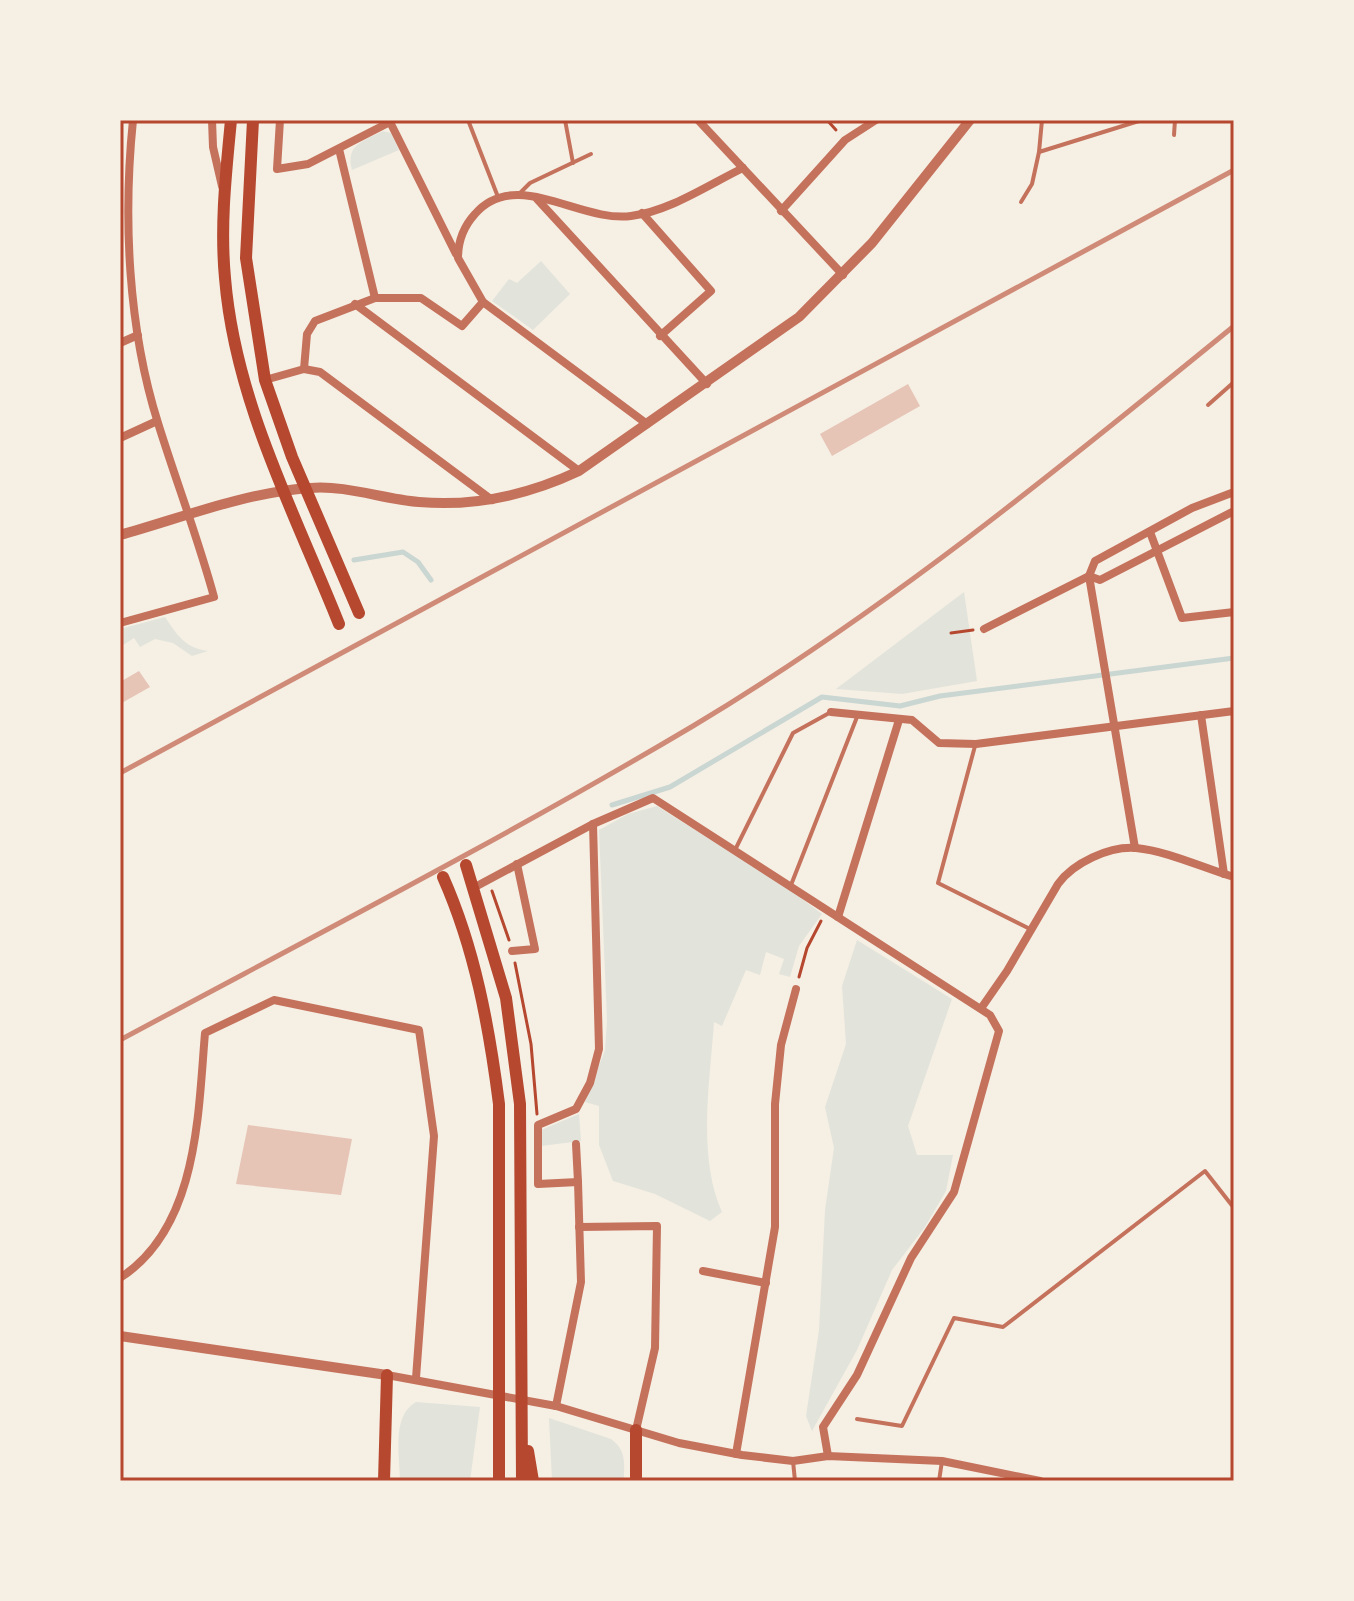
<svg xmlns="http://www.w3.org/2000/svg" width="1354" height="1601" font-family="Montserrat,sans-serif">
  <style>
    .green { fill: #e2e4dc }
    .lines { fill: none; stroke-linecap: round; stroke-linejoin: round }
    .stream { stroke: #c9d6d2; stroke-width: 5 }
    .building { fill: #e6c5b7 }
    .path { stroke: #b5482f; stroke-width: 3 }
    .service { stroke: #c5725c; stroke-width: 4 }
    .minor { stroke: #c5725c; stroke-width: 8 }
    .tertiary { stroke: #c5725c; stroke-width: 10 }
    .primary { stroke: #b5482f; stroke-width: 12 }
    .rail { stroke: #cf8b77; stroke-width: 5 }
    .neatline { fill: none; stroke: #b5482f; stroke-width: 3 }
  </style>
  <rect width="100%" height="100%" fill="#f6efe4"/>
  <g class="green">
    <path d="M383,131L391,133L399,150L352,170C345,145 363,141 383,131Z"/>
    <path d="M541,261L570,294L533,330L492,301L509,279L517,283Z"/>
    <path d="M964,592L977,681L902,694L836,689Z"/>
    <path d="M165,617C177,635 185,648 208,651L192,656L173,643L155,639L140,647L134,638L120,647V629Z"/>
    <path d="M657,806L789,889L822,914L799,946L790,977L779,974L784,959L766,952L760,975L746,970L722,1026L714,1022C710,1081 697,1156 722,1212L710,1221L655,1194L613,1181L599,1145V1106L585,1102L605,1050L607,1021L599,830L628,814Z"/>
    <path d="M857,940L952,999L908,1126L917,1155H953L946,1191L925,1227L892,1270L857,1350L812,1431L806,1416L819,1330L825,1210L834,1148L825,1107L846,1044L842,986Z"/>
    <path d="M579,1114L581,1141L541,1146V1130Z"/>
    <path d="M416,1402L480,1407L470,1481H400C400,1456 391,1416 416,1402Z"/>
    <path d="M549,1418L611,1439C627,1451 624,1463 624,1481H552Z"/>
  </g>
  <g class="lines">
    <g class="stream">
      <path d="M354,560L403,552L418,562L431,580"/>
      <path d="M612,805L670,787L822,697L900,706L940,696L1234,658"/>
    </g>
  </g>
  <g class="building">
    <path d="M908,384L920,406L832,456L820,434Z"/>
    <path d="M139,671L150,687L120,704V682Z"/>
    <path d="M248,1125L352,1139L341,1195L236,1184Z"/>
  </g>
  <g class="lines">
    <g class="path">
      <path d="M827,120L836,130"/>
      <path d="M951,633L973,630"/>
      <path d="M492,891L509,940"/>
      <path d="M515,963L531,1044L537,1114"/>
      <path d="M799,977L807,948L821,921"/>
    </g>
    <g class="service">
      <path d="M468,120L498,197"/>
      <path d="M565,120L573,163"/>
      <path d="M1042,120L1039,152L1142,120"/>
      <path d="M1174,135L1175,120"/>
      <path d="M520,193L530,183L591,154"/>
      <path d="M1021,202L1032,184L1039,152"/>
      <path d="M1208,405L1234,382"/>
      <path d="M975,746L938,883L1032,930"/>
      <path d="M735,850L793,733L831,712"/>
      <path d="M791,885L857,717"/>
      <path d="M857,1419L902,1426L954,1318L1003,1327L1205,1171L1234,1208"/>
      <path d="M793,1461L795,1481"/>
      <path d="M939,1481L942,1461"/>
    </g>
    <g class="minor">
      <path d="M212,120L213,147L222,186"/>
      <path d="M280,120L277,169L308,164L390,122L456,254"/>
      <path d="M698,120L843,275"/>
      <path d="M339,149L375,298"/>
      <path d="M537,199L707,384"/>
      <path d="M781,211L845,140L876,120"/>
      <path d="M642,213L711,291L660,336"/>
      <path d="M483,302L462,326L421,298H375L315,321L307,334L304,369L320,372L492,500"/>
      <path d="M355,304L579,471"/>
      <path d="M120,343L138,335"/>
      <path d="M265,380L304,369"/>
      <path d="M647,424L483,302L458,258C458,242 464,226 475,214C515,167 581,223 631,216C670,211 708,185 743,168"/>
      <path d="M120,438L157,421"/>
      <path d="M1150,532L1182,618L1234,612"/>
      <path d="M120,623L214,597C198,538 176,481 158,423C128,328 123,218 133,120"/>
      <path d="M984,629L1089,576L1100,580L1234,511"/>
      <path d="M831,712L912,720L939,743L976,744L1234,711"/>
      <path d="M1201,715L1224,874"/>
      <path d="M1135,848L1089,576L1095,561L1192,508L1234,492"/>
      <path d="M475,887L593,824L653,798L990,1015L999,1031L954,1192L911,1258L857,1375L823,1427L828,1456"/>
      <path d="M838,917L899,720"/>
      <path d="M512,951L535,949L517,864"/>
      <path d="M982,1007L1007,971L1058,884C1073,863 1109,846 1136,848C1168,851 1203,868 1234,877"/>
      <path d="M576,1144L578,1182"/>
      <path d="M579,1227L657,1226L655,1348L636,1430"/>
      <path d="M703,1271L766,1283"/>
      <path d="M120,1278C198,1228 198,1115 205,1033L274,1000L419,1030L434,1136L416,1378"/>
      <path d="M387,1375L556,1406L679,1443L742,1455L793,1461L828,1456L942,1461L1040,1481"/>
      <path d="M556,1406L581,1282L578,1182L538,1184V1125L576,1109L590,1083L599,1049L593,824"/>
      <path d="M736,1454L775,1227V1104L781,1045L796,989"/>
    </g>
    <g class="tertiary">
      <path d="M120,535C181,518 247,492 310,488C347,485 382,499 419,502C475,507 528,495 579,471L799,317L872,243L970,120"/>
      <path d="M120,1336L387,1375"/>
    </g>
    <g class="primary">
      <path d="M231,120C226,173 220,225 225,278C235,401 294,511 339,624"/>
      <path d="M253,120L246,258L265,380L292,457L359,613"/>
      <path d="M466,865L506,998L520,1104L522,1481"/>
      <path d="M443,877C475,949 489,1026 499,1104V1481"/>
      <path d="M528,1451L533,1481"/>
      <path d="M384,1481L387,1375"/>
      <path d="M636,1481V1430"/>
    </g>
    <g class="rail">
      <path d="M120,773L1234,170"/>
      <path d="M120,1040C312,937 506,837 693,726C885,611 1061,467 1234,326"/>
    </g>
  </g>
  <rect width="1354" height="1601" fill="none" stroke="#f6efe4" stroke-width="244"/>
  <rect x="122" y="122" width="1110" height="1357" class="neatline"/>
</svg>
